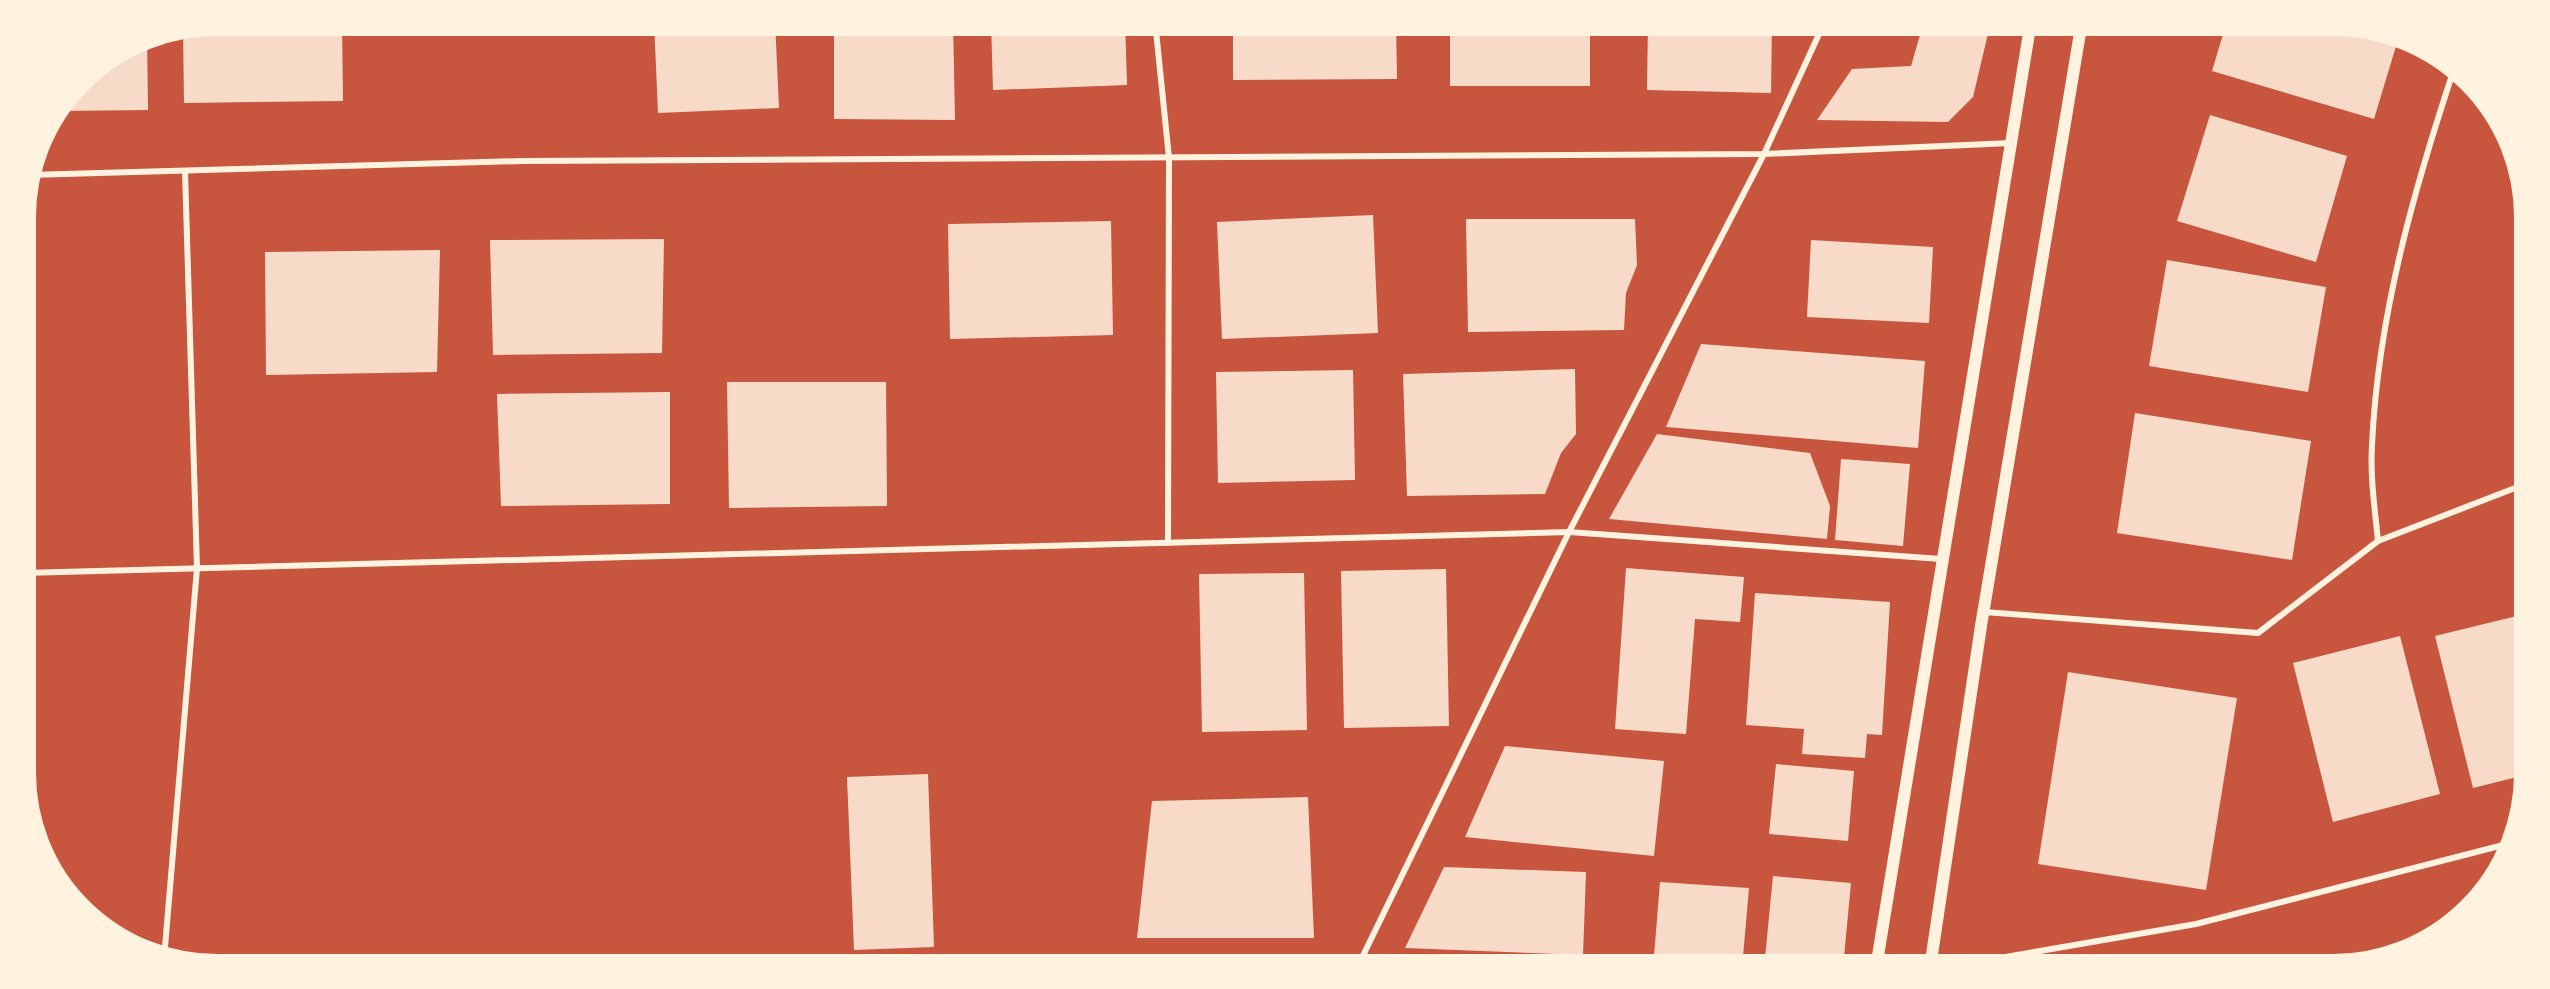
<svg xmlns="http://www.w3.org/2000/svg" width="2550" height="989" font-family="Rubik,sans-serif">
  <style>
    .building { fill: #f7dbc8 }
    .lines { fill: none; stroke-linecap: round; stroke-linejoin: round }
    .minor { stroke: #fff3e0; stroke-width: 6 }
    .secondary { stroke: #fff3e0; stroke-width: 12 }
    .rim { fill: none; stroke: #fff3e0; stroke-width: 8 }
  </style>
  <rect width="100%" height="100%" fill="#c8553d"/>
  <g class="building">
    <path d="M217,21H342L343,101L184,103L183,28Z"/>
    <path d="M654,21H775L779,108L658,113Z"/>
    <path d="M834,21H953L955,120L834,119Z"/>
    <path d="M991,21H1125L1127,85L993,90Z"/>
    <path d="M1233,21H1396L1397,79L1233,80Z"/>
    <rect x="1450" y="21" width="140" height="65"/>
    <path d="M1648,21H1772L1771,93L1647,90Z"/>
    <path d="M1924,21H1991L1973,97L1948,122L1817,120L1852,69L1911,66Z"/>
    <path d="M2227,21H2333L2400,33L2374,119L2212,71Z"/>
    <path d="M147,35L148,110L56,111L87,70Z"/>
    <path d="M2210,115L2347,156L2316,262L2177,221Z"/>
    <path d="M1373,215L1378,333L1222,339L1217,222Z"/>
    <path d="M1466,219H1635L1637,265L1626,293L1624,330L1468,332Z"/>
    <path d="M1111,221L1113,335L950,339L948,224Z"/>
    <path d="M664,239L662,353L493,355L490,240Z"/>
    <path d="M1811,240L1933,247L1929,323L1807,317Z"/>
    <path d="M440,250L437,372L266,375L265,252Z"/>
    <path d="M2167,260L2326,287L2308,392L2149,366Z"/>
    <path d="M1701,344L1925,361L1918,448L1666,427Z"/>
    <path d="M1575,369L1576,434L1561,453L1545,494L1407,496L1403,374Z"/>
    <path d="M1353,370L1355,480L1218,483L1216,372Z"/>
    <path d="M727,382H886L887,506L729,508Z"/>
    <path d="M670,392V504L501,506L497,394Z"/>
    <path d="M2135,413L2311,441L2292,560L2117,533Z"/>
    <path d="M1657,434L1810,453L1830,506L1827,539L1609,519Z"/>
    <path d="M1841,459L1910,464L1903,546L1835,540Z"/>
    <path d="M1626,568L1744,577L1740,622L1695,619L1686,734L1615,729Z"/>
    <path d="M1446,569L1449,726L1344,728L1341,571Z"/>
    <path d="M1304,573L1307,730L1202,732L1199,574Z"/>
    <path d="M1755,593L1890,602L1882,735L1867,734L1865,758L1802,754L1804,729L1746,725Z"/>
    <path d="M2529,613V774L2473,788L2435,636Z"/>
    <path d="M2400,636L2440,794L2333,822L2293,663Z"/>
    <path d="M2068,672L2237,698L2206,890L2038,864Z"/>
    <path d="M1505,746L1664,761L1654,856L1465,837Z"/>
    <path d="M1776,764L1854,771L1848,841L1769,834Z"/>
    <path d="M928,774L934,947L854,950L847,777Z"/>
    <path d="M1308,797L1314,938H1137L1152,801Z"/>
    <path d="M1444,867L1586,872L1583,955L1405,948Z"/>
    <path d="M1773,876L1851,883L1843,968H1764Z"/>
    <path d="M1660,882L1749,888L1742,968H1653Z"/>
  </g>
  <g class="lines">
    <g class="minor">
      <path d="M1155,21L1169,158L1168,543"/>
      <path d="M29,175L523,161L1764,154L2011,143"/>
      <path d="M2378,541C2375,510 2370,477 2372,445C2378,315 2414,189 2455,66"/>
      <path d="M23,573L1569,532L1941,559"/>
      <path d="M1984,612L2258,633L2378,541L2528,483"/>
      <path d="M164,959L197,568L185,171"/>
      <path d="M1357,968L1569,532L1764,154L1825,21"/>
      <path d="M1942,968L2196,924L2515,842"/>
    </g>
    <g class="secondary">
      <path d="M1876,968L2031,21"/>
      <path d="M1930,968L1981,626L2082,21"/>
    </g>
  </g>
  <path d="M0 0H2550V989H0ZM217 32H2333A185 185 0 0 1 2518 217V773A185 185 0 0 1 2333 958H217A185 185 0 0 1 32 773V217A185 185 0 0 1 217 32Z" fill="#fff3e0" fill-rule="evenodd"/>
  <path class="rim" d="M217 32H2333A185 185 0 0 1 2518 217V773A185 185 0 0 1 2333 958H217A185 185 0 0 1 32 773V217A185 185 0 0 1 217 32Z"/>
</svg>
